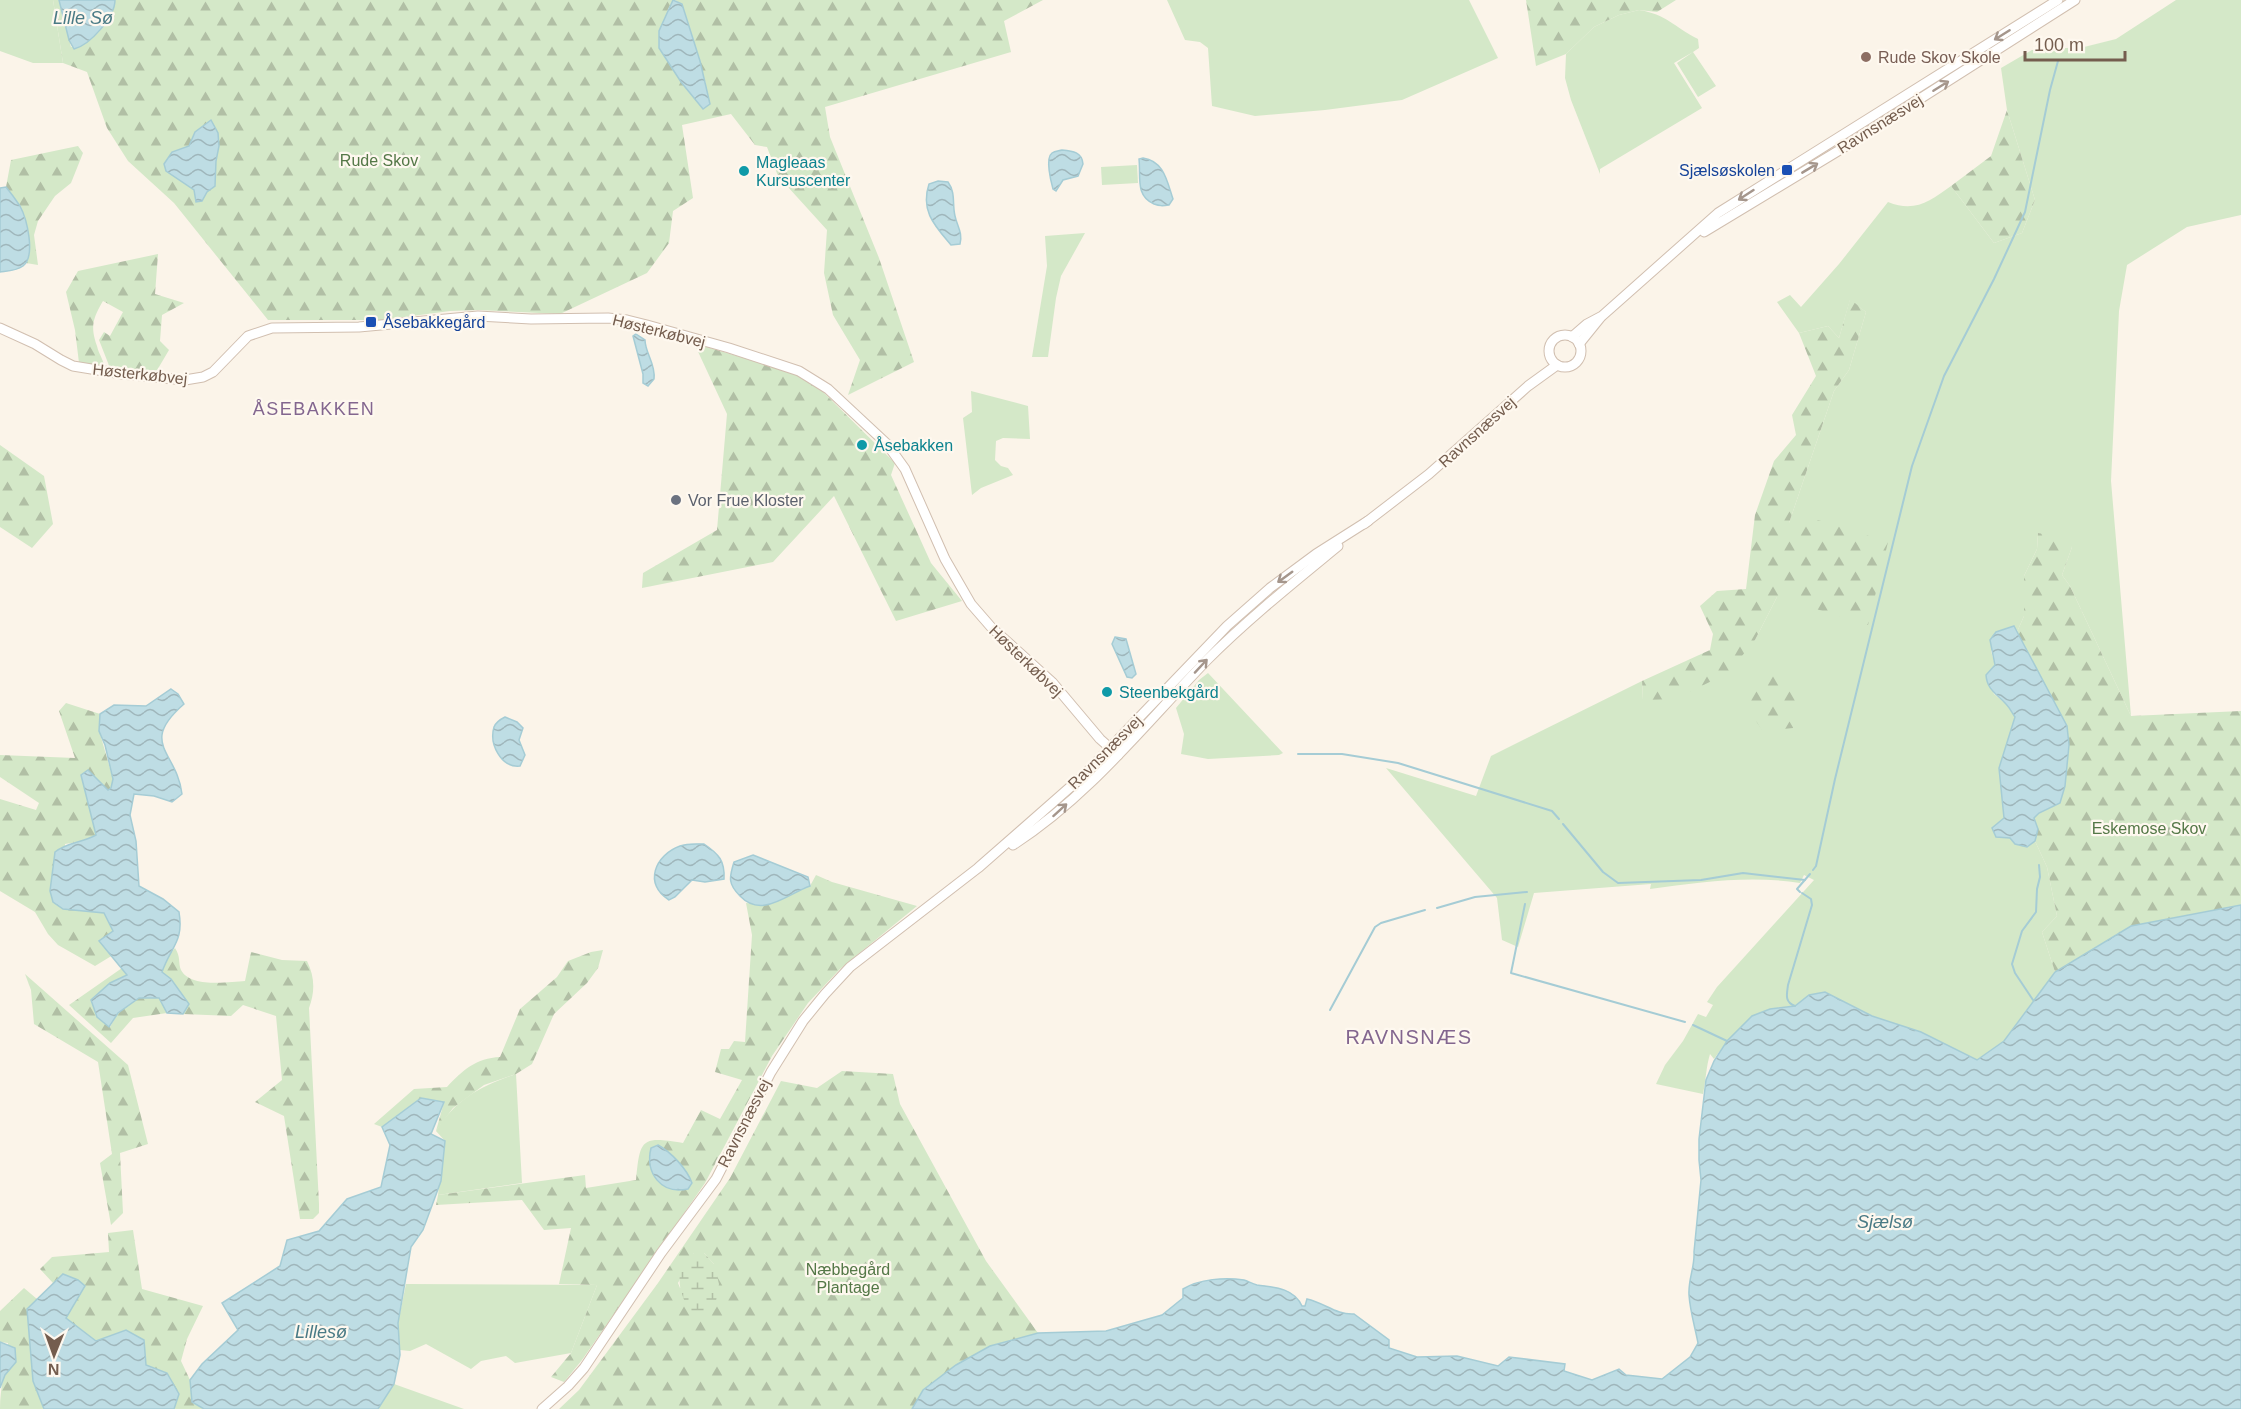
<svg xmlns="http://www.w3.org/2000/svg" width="2241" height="1409" font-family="Arial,sans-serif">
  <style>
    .green { fill: #d4e8c8 }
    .forest { fill: url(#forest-firs); fill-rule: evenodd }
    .wetland { fill: url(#wetland-marsh) }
    .water { fill: url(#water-waves); stroke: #a5ccd5; stroke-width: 1.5 }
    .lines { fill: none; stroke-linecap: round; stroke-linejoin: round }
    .stream { stroke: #a5ccd5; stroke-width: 2 }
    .secondary-casing { stroke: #d1bfb0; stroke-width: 11 }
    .secondary { stroke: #fff; stroke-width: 9 }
    .oneway { stroke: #a5968c }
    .education-dot { fill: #8d6e63; stroke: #fef8ef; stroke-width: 2 }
    .transit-dot { fill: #1a4fb4; stroke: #fef8ef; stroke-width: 2 }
    .culture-dot { fill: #0f9aa8; stroke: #fef8ef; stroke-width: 2 }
    .worship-dot { fill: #6b7280; stroke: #fef8ef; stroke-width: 2 }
    .labels { text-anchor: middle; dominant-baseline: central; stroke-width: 4.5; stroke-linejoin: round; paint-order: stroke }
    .education-label { font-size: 16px; fill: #785e54; stroke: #fef8ef; text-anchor: start }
    .street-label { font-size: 16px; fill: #745d4e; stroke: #fef8ef }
    .park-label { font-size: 16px; fill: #547847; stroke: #fef8ef }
    .culture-label { font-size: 16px; fill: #0d838f; stroke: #fef8ef; text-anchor: start }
    .transit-label { font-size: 16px; fill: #164399; stroke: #fef8ef; text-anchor: end }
    .worship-label { font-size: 16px; fill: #5b616d; stroke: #fef8ef; text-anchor: start }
    .water-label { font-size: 18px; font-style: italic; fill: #497a85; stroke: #fef8ef }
    .neighbourhood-label { font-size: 18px; letter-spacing: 1.5px; fill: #83668f; stroke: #fef8ef }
    .quarter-label { font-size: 20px; letter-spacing: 1.5px; fill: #83668f; stroke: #fef8ef }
  </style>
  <defs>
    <pattern id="forest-firs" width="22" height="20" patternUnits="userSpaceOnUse" patternTransform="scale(1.5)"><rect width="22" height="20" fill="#d4e8c8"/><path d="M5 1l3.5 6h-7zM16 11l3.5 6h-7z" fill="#b1bfa5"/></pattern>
    <pattern id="wetland-marsh" width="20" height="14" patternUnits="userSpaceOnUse" patternTransform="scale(1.5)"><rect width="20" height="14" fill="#d4e8c8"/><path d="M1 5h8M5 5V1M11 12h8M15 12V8" fill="none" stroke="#b1bfa5"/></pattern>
    <pattern id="water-waves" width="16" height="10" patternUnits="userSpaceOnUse" patternTransform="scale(1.5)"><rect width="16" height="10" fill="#bedde4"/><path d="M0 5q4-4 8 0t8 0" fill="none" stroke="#9fb6bb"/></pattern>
  </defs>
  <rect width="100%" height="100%" fill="#fbf4e9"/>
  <g class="green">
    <path d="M0,0H53L63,63H33L0,51Z"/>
    <path d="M1167,0H1469L1498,58L1402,100L1325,110L1255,116L1212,106L1208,48L1200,42L1185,40Z"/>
    <path d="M2176,0H2241V215L2187,227L2127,265L2119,311L2111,481L2131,716L2070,586L2062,575L2072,547L2038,533L2037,549L2024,576V616L2017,632L2014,626L1991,651L1995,665L1987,674L1994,694L2006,704L2015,717L1999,768L2004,818L2010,838L2015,844L2027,847L2035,841L2047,867L2057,916L2042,932L2055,972L2004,1041L1977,1060L1921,1032L1872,1016L1825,992L1809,995L1795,1006L1770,1009L1752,1016L1727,1041L1714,1059L1710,1054C1706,1067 1706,1080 1703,1094L1656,1084L1665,1065L1683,1041L1698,1014L1706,1017L1713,1005L1707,1002L1717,987L1814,880L1804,875L1800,883C1750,875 1701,882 1650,889L1651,884L1534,893L1518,947L1502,940L1497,898L1386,768L1476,796L1491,756L1642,681L1643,700L1755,640L1777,597L1789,523L1834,391L1849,370L1866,312L1850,300L1839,338L1828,326L1799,333L1777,302L1790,295L1801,307L1839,264L1888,202C1915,213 1930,201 1951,186L1994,243L2022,233L2035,200L2007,110L2001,68L2032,50L2084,47L2116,39Z"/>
    <path d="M1639,10C1666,14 1674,27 1698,39L1699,48L1693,52L1716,86L1698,97L1677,63L1693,52L1674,63L1702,108L1600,169V174L1571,100L1565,78L1566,54L1594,27L1619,15Z"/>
    <path d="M1137,165L1138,183L1102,185L1101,167Z"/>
    <path d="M1085,233L1061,276L1056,298L1048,357H1032L1047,266L1045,236Z"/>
    <path d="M971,391L1028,406L1030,439L1003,438L996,441L995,460L1001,466L1008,468L1013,475L981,488L972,495L963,418L972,412Z"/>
    <path d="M1208,673L1283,753L1279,755L1208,759L1181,754L1184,734L1176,708L1199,680Z"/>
    <path d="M516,1074L522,1183L438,1195L445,1141L436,1131C456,1099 481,1086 516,1074Z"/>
    <path d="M406,1284L597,1285L571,1353L515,1363L506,1356L481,1361L471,1369L426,1344L410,1351L400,1350L398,1323Z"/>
    <path d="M394,1384L464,1409H378Z"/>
  </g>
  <g class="forest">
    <path d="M53,0H59L71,47C76,46 81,45 85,43C98,37 115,13 115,0H673L668,9L659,48L681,82L703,109L706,84L682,4L675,0H1043L1004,21L1011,52L825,107L830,137L879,258L914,362L848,395L860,360L833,315L824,273L827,230L778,176L767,147L755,145L731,114L682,125L693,198L673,211L669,243L647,273L560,314L478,310L450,311L382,320H268L174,203L128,161L107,128L87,72L63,63ZM195,132L219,146L207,192L202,201L194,190L164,164L172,152L189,146Z"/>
    <path d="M1526,0H1676L1657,12L1639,10L1619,15L1594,27L1566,54L1536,66Z"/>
    <path d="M2007,110L2035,200L2022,233L1994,243L1951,186L1991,156Z"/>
    <path d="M78,146L83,153L71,183L55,196L38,221L34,235L38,265L26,263L30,251L21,207L6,187L11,160Z"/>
    <path d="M158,254L155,294L184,303L162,315L160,341L169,350L156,372L110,368L99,340L104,332L110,336L123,312L103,301C93,318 90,326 97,346C99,355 104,360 105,369L79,363L75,330L66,292L78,271Z"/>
    <path d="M1850,299L1866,312L1849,370L1834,391L1789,523L1818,520L1888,542L1868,625L1777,597L1755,640L1728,673L1675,699L1643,700L1642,681L1710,650L1713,634L1700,606L1717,591L1746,589L1755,515L1774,461L1796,435L1792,415L1816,376L1799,333L1828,326L1839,338Z"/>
    <path d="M694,343L809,378L895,463L891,475L931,563L962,601L896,621L834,496L773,562L642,588L643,573L717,530L727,414Z"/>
    <path d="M0,445L44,476L53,524L32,548L0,527Z"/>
    <path d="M2038,533L2066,538L2072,547L2062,575L2070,586L2131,716L2241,711V905L2131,926L2055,972L2042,932L2057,916L2047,867L2035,841L2038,829L2034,818L2039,813L2060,803L2065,786L2069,745L2067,726L2017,632L2024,616V576L2037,549Z"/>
    <path d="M1761,672L1789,674L1802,693L1793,728L1763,731L1749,711L1750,683Z"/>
    <path d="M66,703L100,714L99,730L113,779L111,788L108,790L88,770L96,835L84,841L65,844L63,909L104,913L113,931L100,941L113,955L95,966L58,945L48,934L35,912L0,891V799L36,810L39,803L0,777V755L75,758L59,711Z"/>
    <path d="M816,875L832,882L917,906L840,969L808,1003L772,1056L705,1183L582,1360L564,1382L551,1377L571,1353L597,1285L559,1284L571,1228L544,1230L522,1200L436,1205L438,1195L585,1175L586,1188L636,1180C640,1139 641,1136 683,1143L701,1110L720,1119L742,1080L715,1072L721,1049H729L734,1041L745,1042L752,935L746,903C777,907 784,895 810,886Z"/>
    <path d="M175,948C181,957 178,963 181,970C190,988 229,982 245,981L251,952L282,960L307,961C315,977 315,992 309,1008L319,1204V1213L313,1219H300L284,1116L255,1102L282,1080L276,1016L243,1005L231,1016L183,1014L189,1004L162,972L166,959Z"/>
    <path d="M603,950L598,968L587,983L554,1014L532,1064L516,1074L484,1085L453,1108L436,1131L444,1102L421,1098L382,1127L374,1124L414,1089L447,1087C463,1070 476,1058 500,1057L520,1009L557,977L568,961L591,952Z"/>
    <path d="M122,968L127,976L110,983V1027L118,1013L139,998H159L167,1013L133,1018L111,1043L69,1005Z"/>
    <path d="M25,974L128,1065L148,1144L120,1153L123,1213L111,1225L100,1163L112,1154L98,1062L34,1024L31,990Z"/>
    <path d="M842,1071L893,1074L900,1104L986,1261L1038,1333L990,1346L923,1390L912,1409H559L579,1390L658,1283L730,1178L781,1081L817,1088ZM694,1253H704L714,1264L680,1288L678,1283Z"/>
    <path d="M133,1230L142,1289L203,1306L187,1339L181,1361L190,1380L192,1402L204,1409H174L179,1394L167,1373L146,1365L126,1330L96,1342L66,1318L85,1286L63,1274L53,1283L40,1269L52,1257L109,1252L108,1233Z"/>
    <path d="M24,1288L37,1299L27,1309L33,1381L44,1409H0C0,1387 6,1366 8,1343L0,1342V1311Z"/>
  </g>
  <path class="wetland" d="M694,1253H704L714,1264L719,1284L716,1301L705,1313L690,1316C681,1289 670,1276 694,1253Z"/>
  <g class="water">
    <path d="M59,0H115C115,17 90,45 74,49L69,40Z"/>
    <path d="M673,0L682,4L700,61L710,104L703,109L681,82L659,48V31Z"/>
    <path d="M211,120L218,133L219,146L216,161L215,186L207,192L202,201L196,202L194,190L166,171L164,164L172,152L189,146L195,132Z"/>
    <path d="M1062,150C1073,151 1082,152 1083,164L1078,176L1063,180L1056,191L1053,189C1051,182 1045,158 1052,153C1055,151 1059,151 1062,150Z"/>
    <path d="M1143,158C1164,161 1167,181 1173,199L1169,205C1162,206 1160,206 1154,204C1135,196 1141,177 1139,159Z"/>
    <path d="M938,181L948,182C956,193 952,204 955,216C957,226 963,233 960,244L951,245C935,226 920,211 929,184Z"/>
    <path d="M6,187C11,193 16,200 20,206C27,219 36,256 23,266C16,271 8,271 0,272V188Z"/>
    <path d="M636,334L645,340C645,353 656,364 654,379L648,386L643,383V374L633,336Z"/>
    <path d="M2014,626L2067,726L2069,745L2065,786L2060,803L2039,813L2034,818L2038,829L2035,841L2027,847L2015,844L2010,838L1996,837L1992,828L2004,818L1999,768L2015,717C2012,713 2010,708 2006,704C1997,694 1987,690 1986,675L1995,665L1990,640L1996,632Z"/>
    <path d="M1115,637L1126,639L1136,674L1132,678L1127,677L1112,644Z"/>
    <path d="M171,689L178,694L184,704C138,744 177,751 182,794L172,802L154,796L134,794L130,815L136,841L139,886L163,899L179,912C184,942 171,946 162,972L171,979L189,1004L183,1014L167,1013L159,998H139L118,1013L109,1027L97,1017L91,1000L110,983L127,975L99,941L113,931L104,913L63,909L53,902L50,891L55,852C68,842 82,843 96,835L81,775L88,770L108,790L111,788L113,779L105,745L99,731L100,714L114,705L146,706Z"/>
    <path d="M505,717L517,722L523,728L519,740L525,755L520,766C501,768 489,744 494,727C496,722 501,719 505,717Z"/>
    <path d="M704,844C719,854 725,861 724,879L705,882L692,880L675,897L669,900C643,884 655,855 680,846C688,843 697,844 704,844Z"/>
    <path d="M753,855L808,877L810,886C787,894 762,919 740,896C728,884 729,878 734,862Z"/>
    <path d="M2241,905V1409H912L923,1390L956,1365L990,1346L1038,1333L1106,1331L1162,1315L1183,1298V1289C1199,1279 1225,1277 1244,1280C1248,1281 1252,1284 1257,1285C1274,1287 1294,1288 1302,1306H1305L1307,1299C1325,1303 1336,1315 1354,1314L1389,1340V1348L1417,1357L1457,1356L1498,1366L1509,1357L1565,1364L1564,1371L1592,1380L1619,1369L1626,1375L1662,1379L1690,1357L1698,1343C1695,1327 1690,1311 1689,1295C1688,1279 1695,1267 1694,1252L1701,1180L1699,1160V1139L1706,1080L1714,1061L1727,1041L1752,1016L1770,1009L1795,1006L1809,995L1825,992L1872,1016L1921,1032L1977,1060L2004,1041L2055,972L2131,926Z"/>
    <path d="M421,1098L444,1102L431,1134L445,1141L441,1181L423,1230L411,1247L398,1323L400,1355L394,1384L378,1409H204L192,1402L190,1380L202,1364L238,1330L222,1303L280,1266L287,1240L319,1231L347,1199L381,1187L390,1145L382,1127Z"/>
    <path d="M658,1145C671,1152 687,1169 692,1183L688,1189C661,1195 645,1173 651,1148Z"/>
    <path d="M63,1274L78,1280L85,1286L66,1318L96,1341L126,1330L144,1340L146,1365L167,1373L179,1394L174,1409H44L33,1381L27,1309Z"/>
    <path d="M0,1342L15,1348L16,1362L5,1375L0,1388Z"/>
  </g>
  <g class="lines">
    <g class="stream">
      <path d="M1298,754H1342L1398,763L1552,811L1559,819"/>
      <path d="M1563,824L1603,872L1618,883L1701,880L1743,873L1805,880"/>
      <path d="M1813,870L1816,866L1835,779L1912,466L1944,376L1994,279L2025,212L2050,90L2058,61"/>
      <path d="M1800,892L1797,889L1810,874"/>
      <path d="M1525,904L1511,973L1685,1022"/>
      <path d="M1437,908L1475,897L1527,892"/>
      <path d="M2033,1000L2015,973L2012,964L2022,931L2036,912L2037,889L2040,877L2039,865"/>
      <path d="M1795,1006C1784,1002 1787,994 1788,985L1812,905L1811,899L1802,893"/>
      <path d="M1330,1010L1375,927L1381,923L1425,910"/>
      <path d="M1693,1025L1727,1041"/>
    </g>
    <defs>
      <g id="secondary">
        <path d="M1704,232L1838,151L2075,0"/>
        <path d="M0,328L35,344L61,360L73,366L122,374L185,380L203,377L213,372L248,336L272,328L359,327L478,316L531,319L608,318L627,320L647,325L729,348L799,371L828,389L887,444L905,469L945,559L971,604L991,627L1052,682L1100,739L1118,755"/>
        <circle cx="1565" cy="351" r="16"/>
        <path d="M1572,337L1587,324L1602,316L1718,213L2058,0"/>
        <path d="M1579,344L1600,318"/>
        <path d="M1364,524L1429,474L1528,386L1557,365"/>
        <path d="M1013,845C1089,796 1145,724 1207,660C1248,619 1293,583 1338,546"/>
        <path d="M542,1409L568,1386L584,1368L661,1253L716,1179L771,1072L803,1021L825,994L850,967L978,868L1084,775L1227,626L1270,588L1316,554L1368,521"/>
      </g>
    </defs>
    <use href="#secondary" class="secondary-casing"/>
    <use href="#secondary" class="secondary"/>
  </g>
  <defs><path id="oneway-shaft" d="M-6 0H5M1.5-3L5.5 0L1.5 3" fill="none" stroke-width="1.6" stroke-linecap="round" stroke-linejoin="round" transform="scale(1.5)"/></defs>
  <g class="oneway">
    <use href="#oneway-shaft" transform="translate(2002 35) rotate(148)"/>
    <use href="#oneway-shaft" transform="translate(1941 86) rotate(-32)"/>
    <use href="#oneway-shaft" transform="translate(1810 168) rotate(-31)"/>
    <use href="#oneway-shaft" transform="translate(1746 195) rotate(147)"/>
    <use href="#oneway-shaft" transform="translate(1285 577) rotate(144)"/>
    <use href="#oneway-shaft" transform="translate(1201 666) rotate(-47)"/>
    <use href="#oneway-shaft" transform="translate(1060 810) rotate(-42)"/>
  </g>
  <circle class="education-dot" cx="1866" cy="57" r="6"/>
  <g class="transit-dot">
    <rect x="1781" y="164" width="12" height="12" rx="3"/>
    <rect x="365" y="316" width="12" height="12" rx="3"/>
  </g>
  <g class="culture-dot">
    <circle cx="744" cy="171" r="6"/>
    <circle cx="862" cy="445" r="6"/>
    <circle cx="1107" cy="692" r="6"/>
  </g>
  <circle class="worship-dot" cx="676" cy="500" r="6"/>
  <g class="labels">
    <g class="education-label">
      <text x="1878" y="57">Rude Skov Skole</text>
    </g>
    <g class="street-label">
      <text transform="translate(1880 124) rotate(-32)">Ravnsnæsvej</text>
      <text transform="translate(659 331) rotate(14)">Høsterkøbvej</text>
      <text transform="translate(140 374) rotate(6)">Høsterkøbvej</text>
      <text transform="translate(1477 432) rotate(-42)">Ravnsnæsvej</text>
      <text transform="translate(1026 661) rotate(44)">Høsterkøbvej</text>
      <text transform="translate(1105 752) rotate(-45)">Ravnsnæsvej</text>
      <text transform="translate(744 1123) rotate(-63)">Ravnsnæsvej</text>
    </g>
    <g class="park-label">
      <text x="379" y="160">Rude Skov</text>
      <text x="2149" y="828">Eskemose Skov</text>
      <text x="848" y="1269">Næbbegård<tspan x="848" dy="18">Plantage</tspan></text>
    </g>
    <g class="culture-label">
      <text x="756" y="162">Magleaas<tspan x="756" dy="18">Kursuscenter</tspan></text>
      <text x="874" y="445">Åsebakken</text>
      <text x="1119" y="692">Steenbekgård</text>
    </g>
    <g class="transit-label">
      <text x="1775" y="170">Sjælsøskolen</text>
      <text x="383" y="322" text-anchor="start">Åsebakkegård</text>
    </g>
    <g class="worship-label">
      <text x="688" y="500">Vor Frue Kloster</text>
    </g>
    <g class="water-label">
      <text x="83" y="18">Lille Sø</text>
      <text x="1885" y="1222">Sjælsø</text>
      <text x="321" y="1332">Lillesø</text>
    </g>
    <g class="neighbourhood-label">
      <text x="314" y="409">ÅSEBAKKEN</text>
    </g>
    <g class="quarter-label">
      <text x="1409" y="1037">RAVNSNÆS</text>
    </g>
  </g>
  <g transform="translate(54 1355) rotate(181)" stroke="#fef8ef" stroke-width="4.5" paint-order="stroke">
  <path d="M0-4.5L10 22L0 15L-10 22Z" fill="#745d4e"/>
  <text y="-9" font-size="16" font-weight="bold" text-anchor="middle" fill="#745d4e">N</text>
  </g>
  <path d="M2025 51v9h100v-9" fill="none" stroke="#745d4e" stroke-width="3"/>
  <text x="2034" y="51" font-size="18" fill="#745d4e" stroke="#fef8ef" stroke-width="4.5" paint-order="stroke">100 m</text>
</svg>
